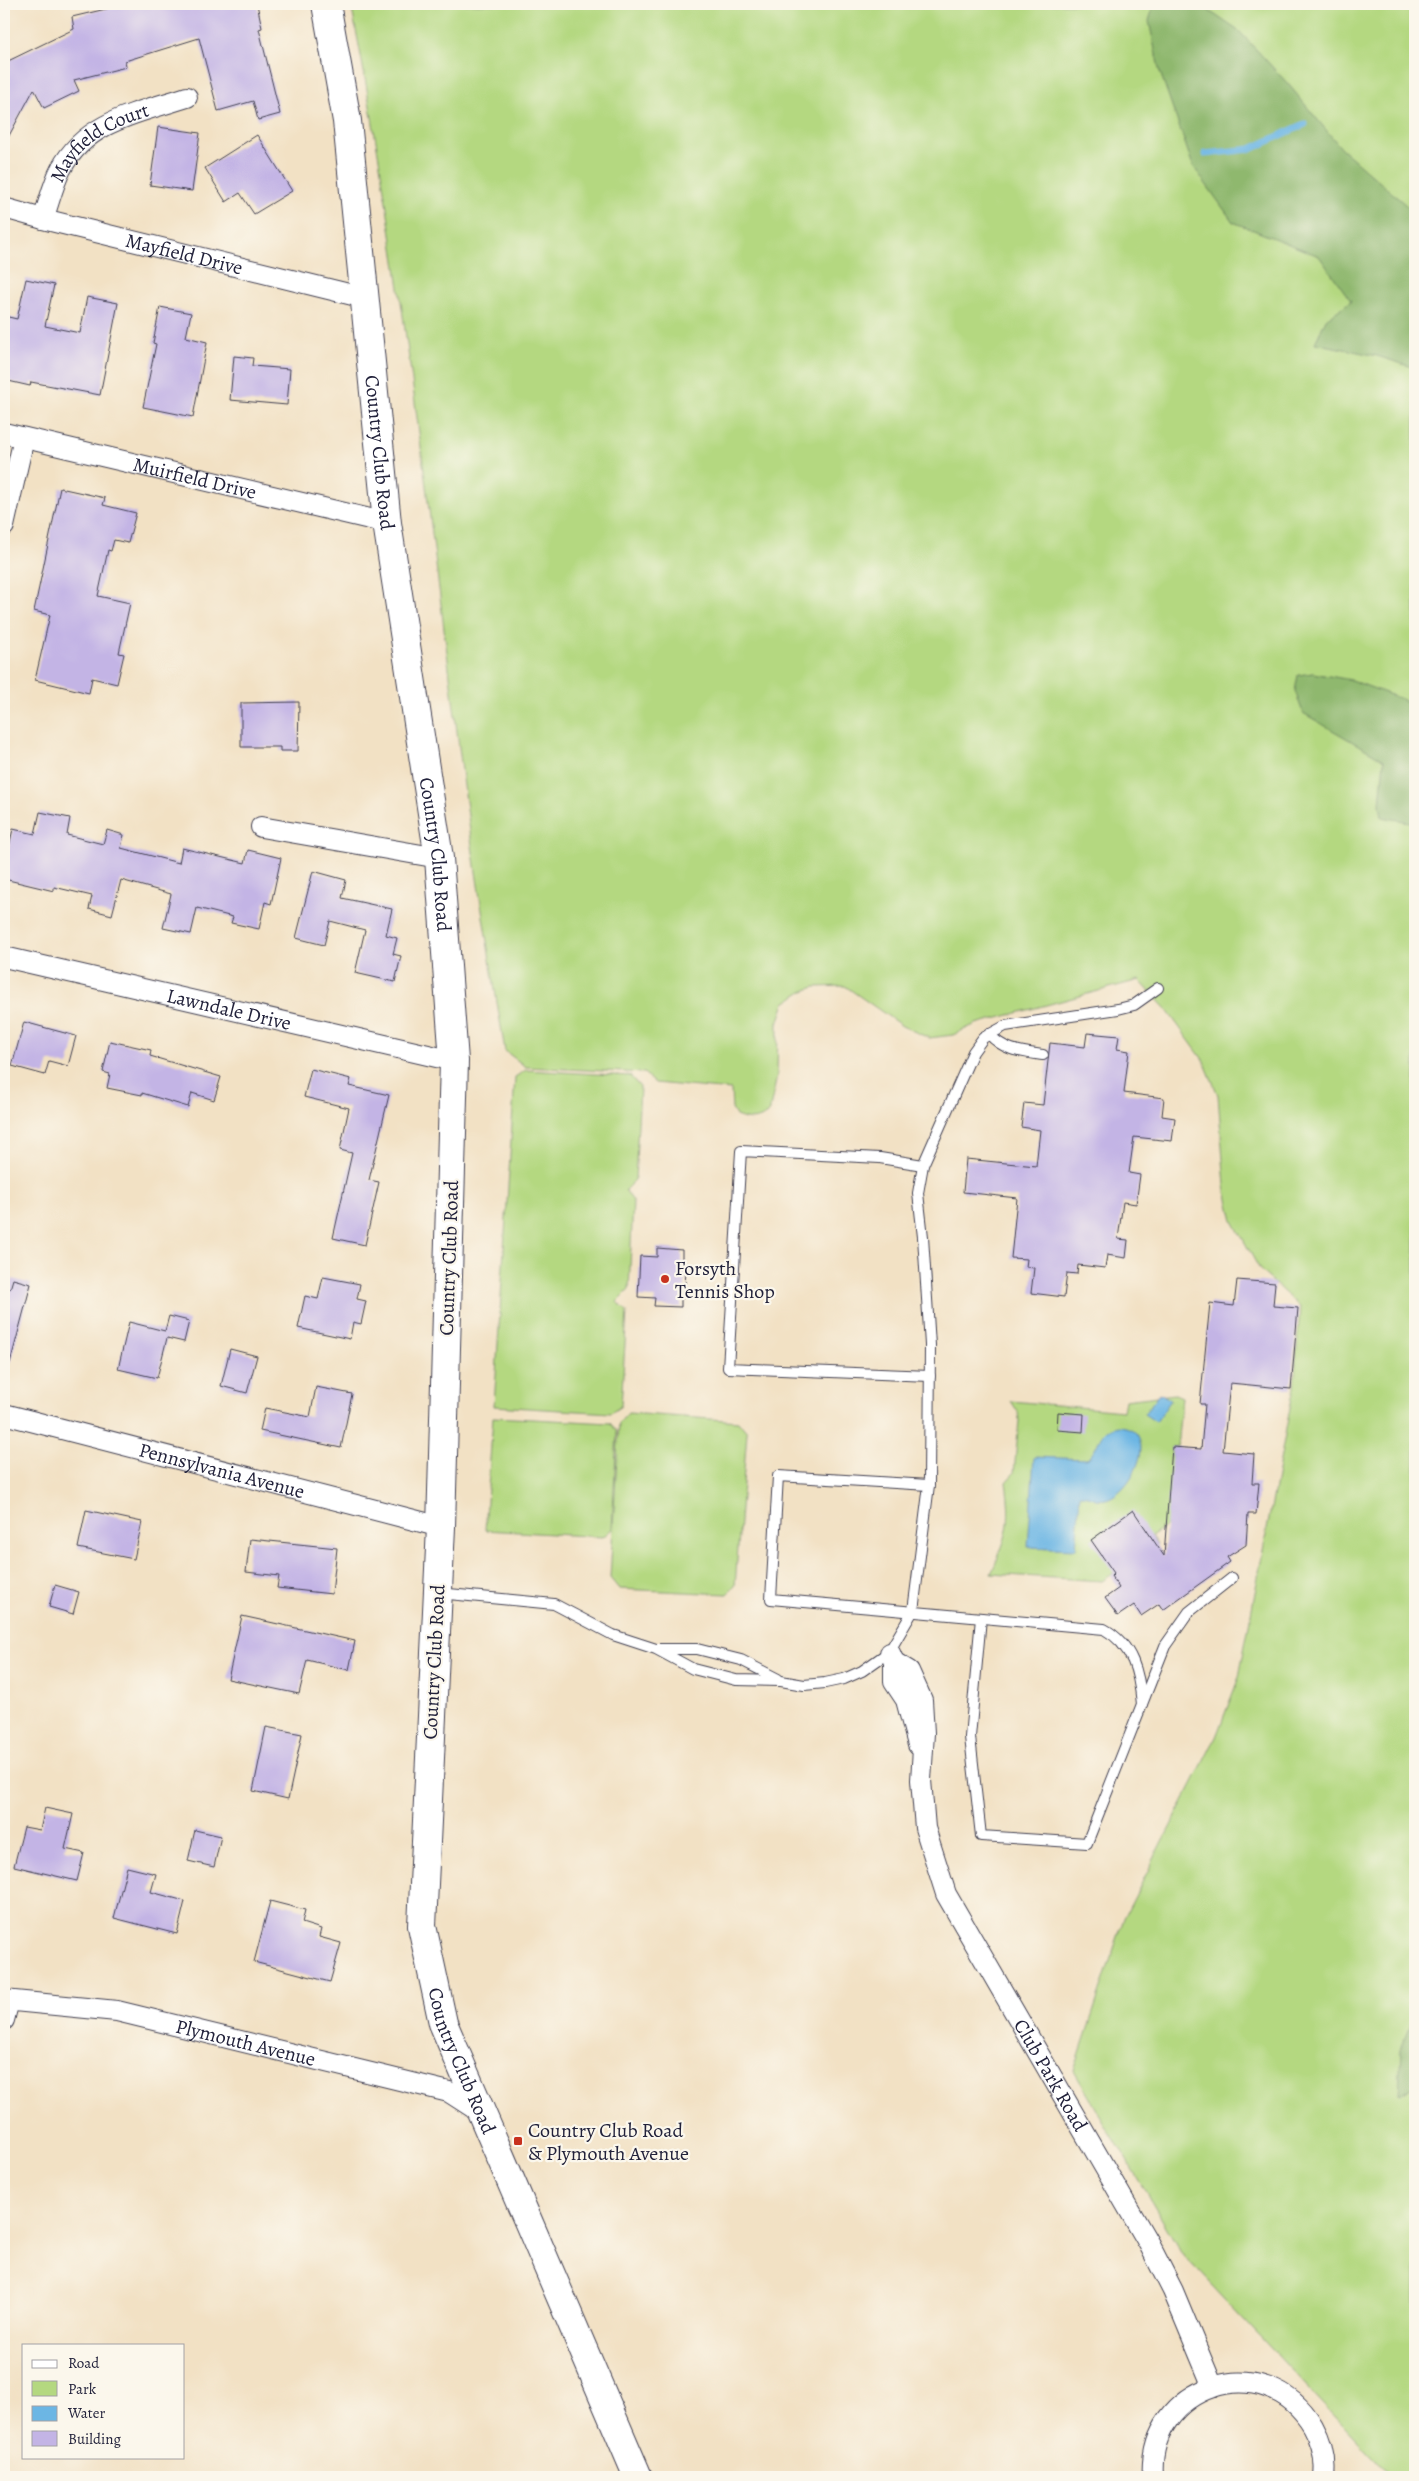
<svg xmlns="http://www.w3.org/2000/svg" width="1419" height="2481" font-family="Alegreya,serif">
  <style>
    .green { fill: #b4d880; stroke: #6b7d5e }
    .forest { fill: #8fb86e; stroke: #586d54 }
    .water { fill: #6cb6e4; stroke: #476c90 }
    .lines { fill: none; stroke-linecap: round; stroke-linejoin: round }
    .stream { stroke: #6cb6e4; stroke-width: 7 }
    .building { fill: #c3b4e5 }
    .service-casing { stroke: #413f50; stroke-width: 12 }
    .minor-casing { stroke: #413f50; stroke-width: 22 }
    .secondary-casing { stroke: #413f50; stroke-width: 30 }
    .service { stroke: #fff; stroke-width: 10 }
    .minor { stroke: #fff; stroke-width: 20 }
    .secondary { stroke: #fff; stroke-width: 28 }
    .poi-dot { fill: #c8321e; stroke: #fbf7ec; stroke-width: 2 }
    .labels { text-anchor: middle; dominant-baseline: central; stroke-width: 4.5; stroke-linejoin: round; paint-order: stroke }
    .street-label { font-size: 20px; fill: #22223b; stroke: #fbf7ec }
    .poi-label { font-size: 20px; fill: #22223b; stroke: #fbf7ec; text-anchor: start }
  </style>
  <rect width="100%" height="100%" fill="#fbf7ec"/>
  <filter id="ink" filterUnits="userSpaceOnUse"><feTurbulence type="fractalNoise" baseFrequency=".02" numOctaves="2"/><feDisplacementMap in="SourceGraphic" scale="10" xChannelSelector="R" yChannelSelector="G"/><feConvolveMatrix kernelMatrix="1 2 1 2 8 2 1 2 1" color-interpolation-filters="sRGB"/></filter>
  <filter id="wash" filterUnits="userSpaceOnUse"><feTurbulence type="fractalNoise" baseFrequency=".0096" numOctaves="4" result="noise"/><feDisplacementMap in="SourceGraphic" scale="20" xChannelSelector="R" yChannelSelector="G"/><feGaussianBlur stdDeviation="1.12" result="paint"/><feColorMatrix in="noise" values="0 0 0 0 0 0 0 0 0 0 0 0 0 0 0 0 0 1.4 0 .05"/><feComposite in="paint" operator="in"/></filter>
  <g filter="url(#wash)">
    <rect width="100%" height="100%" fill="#f2e1c4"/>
    <g class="green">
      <path d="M351,4H1415V2477H1392L1183,2255L1074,2071L1124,1918L1216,1737L1239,1677L1294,1387L1300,1307L1260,1270L1233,1221L1225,1186L1218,1095L1204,1061L1166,1009L1139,980L976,1024L953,1035L929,1038L902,1026L845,986L815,987L801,992L785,1003L778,1023L777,1076L769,1113C757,1122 749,1121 736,1116L732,1109L731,1090L655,1083L644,1073L526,1067L505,1051C494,983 482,914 472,846C434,565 406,282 351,4Z"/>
      <path d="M526,1070L630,1076L640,1087L635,1180L625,1190L633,1201L629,1290L617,1302L627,1312L621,1406L611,1413L494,1406L515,1077Z"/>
      <path d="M1175,1394L1182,1397L1177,1447H1172V1522L1151,1536L1157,1545L1102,1581L991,1574C1008,1534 1012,1525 1006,1482L1014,1473L1019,1421L1018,1412L1011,1401L1123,1411L1125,1400Z"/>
      <path d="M628,1413L738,1421L747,1432L735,1586L727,1594L619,1589L610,1578L619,1423Z"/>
      <path d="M493,1417L610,1423L617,1431L612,1529L603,1537L485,1530Z"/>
    </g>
    <g class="forest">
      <path d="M1154,4H1199L1240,32L1289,85L1341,148L1415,213V368L1377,356L1315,343L1326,319L1351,301L1319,256L1233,222L1193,166L1159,69L1149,21Z"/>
      <path d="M1313,673L1351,680L1415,704V823L1382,817L1380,804L1384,760L1303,713L1295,691L1298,675Z"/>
      <path d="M1415,2012V2086L1399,2094L1401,2048Z"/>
    </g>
    <g class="water">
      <path d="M1160,1393L1171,1400L1156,1422L1144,1414Z"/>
      <path d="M1119,1426C1162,1429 1133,1492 1106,1499C1095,1502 1089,1494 1080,1495L1076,1549L1028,1547L1034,1457L1087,1459C1101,1448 1097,1428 1119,1426Z"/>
    </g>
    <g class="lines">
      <path class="stream" d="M1205,154L1251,149L1305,124"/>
    </g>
    <g id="blocks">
      <g class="building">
        <path d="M127,4H188L190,7L206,4H257L262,28L259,29L280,114L258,120L253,101L218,111L199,38L125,61L126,67L74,80L79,91L44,108L34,89L4,145V63L74,29L72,17Z"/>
        <path d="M158,127L200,133L192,191L150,185Z"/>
        <path d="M257,135L292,191L254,214L240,193L226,202L205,168Z"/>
        <path d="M26,279L54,285L45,326L80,333L87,297L118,303L100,395L31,382L30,386L4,380V316L17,319Z"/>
        <path d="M160,307L191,313L186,337L207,342L193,417L143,407L156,344L153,343Z"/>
        <path d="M234,356L253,358L252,366L290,369L287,405L230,400Z"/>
        <path d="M60,488L105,498L103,505L136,513L128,543L114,540L111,551L108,550L98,596L130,603L119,653L124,654L117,684L92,678L89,693L35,680L50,615L34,611Z"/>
        <path d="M299,702L298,751H280V747H241V703Z"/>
        <path d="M40,812L70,818L67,835L103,844L107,830L124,835L121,848L179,863L182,848L245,863L248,850L281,858L271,904L265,902L259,929L231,923L233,917L197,908L191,934L163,928L171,894L121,880L112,915L89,909L92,896L54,887V891L4,879V868L13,829L35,834Z"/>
        <path d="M313,871L346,880L342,898L392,909L386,935L397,938L393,954L401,956L395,982L355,973L365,930L330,921L324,945L296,938Z"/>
        <path d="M24,1022L76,1036L68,1066L49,1061L45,1075L12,1066Z"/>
        <path d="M1087,1033L1119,1036L1117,1049L1129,1051L1124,1093L1164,1098L1162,1116L1175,1118L1172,1141L1134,1137L1129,1173L1140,1175L1136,1204L1123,1202L1118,1239L1128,1240L1126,1258L1107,1255L1105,1268L1078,1265L1077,1274L1067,1273L1064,1297L1031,1293L1034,1268L1026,1267L1027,1259L1011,1258L1017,1198L963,1192L966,1159L1036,1166L1040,1130L1021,1127L1024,1103L1043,1105L1050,1043L1085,1047Z"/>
        <path d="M110,1041L151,1050L150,1056L221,1077L214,1100L192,1093L188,1107L142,1093V1095L107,1088L110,1074L103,1072Z"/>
        <path d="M311,1069L351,1079L349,1086L389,1095L369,1180L379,1182L365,1245L333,1238L352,1153L340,1150L349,1108L304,1097Z"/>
        <path d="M657,1248L682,1250V1262H684V1271H686L684,1298H681V1307L654,1306L655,1298L638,1297L640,1256L657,1257Z"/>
        <path d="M323,1277L360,1284L357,1299L366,1301L361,1324L353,1322L350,1339L298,1328L305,1296L318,1299Z"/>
        <path d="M13,1279L31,1284L10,1363L4,1362V1287L10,1289Z"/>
        <path d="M1237,1280L1275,1283L1273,1306L1298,1308L1291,1389L1230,1383L1223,1451L1254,1454L1252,1483H1259L1256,1514H1248L1246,1545L1227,1557L1230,1562L1163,1610L1159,1604L1141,1616L1134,1605L1118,1616L1105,1598L1119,1588L1111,1576L1114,1573L1091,1540L1133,1510L1164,1556L1172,1447L1201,1449L1205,1404H1200L1210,1303L1234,1306Z"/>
        <path d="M169,1316L189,1321L184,1342L167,1338L157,1378L118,1369L129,1322L165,1331Z"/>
        <path d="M230,1349L257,1356L247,1393L221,1386Z"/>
        <path d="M316,1387L352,1394L341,1448L260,1431L265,1408L310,1417Z"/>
        <path d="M1058,1412L1084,1414L1083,1432L1057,1430Z"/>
        <path d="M86,1510L142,1522L134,1559L78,1548Z"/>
        <path d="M250,1539L337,1548L332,1594L277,1588L279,1576L246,1572Z"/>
        <path d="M55,1585L79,1592L73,1614L49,1607Z"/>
        <path d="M242,1616L355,1641L349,1670L307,1660L299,1694L228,1679Z"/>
        <path d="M266,1727L302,1734L288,1799L253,1791Z"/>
        <path d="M45,1808L73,1814L65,1849L84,1853L77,1881L14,1866L24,1827L40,1830Z"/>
        <path d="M195,1830L221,1836L214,1867L188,1861Z"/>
        <path d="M127,1867L156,1874L151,1892L185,1901L177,1934L114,1918Z"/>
        <path d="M270,1901L305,1910L302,1923L321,1929L319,1937L341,1943L330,1982L254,1962Z"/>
      </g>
    </g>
  </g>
  <g filter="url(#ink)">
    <use href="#blocks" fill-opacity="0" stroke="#413f50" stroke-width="1"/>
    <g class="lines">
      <defs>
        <g id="service">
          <path d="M989,1034C1004,1051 1022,1052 1043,1055"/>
          <path d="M923,1165L880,1158L741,1151L728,1368L930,1376"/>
          <path d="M929,1485L778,1476L771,1599L1104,1629C1133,1645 1139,1673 1142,1704"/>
          <path d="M438,1593L554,1604L613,1635L656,1649L693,1669L736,1680L781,1681L804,1685L825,1683L844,1679L862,1671L889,1652L913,1611L929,1485L930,1345L923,1237L918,1193L923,1165L973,1052L983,1038L1005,1026L1118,1009L1134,1005L1158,988"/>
          <path d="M981,1618L970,1737L981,1836L1087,1843L1165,1646L1189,1612L1232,1578"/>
          <path d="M658,1649H697L741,1660L778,1679"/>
        </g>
        <g id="minor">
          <path id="s1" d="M4,208L43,219L365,298"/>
          <path id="s2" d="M43,219C49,203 53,184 61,169C87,120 139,113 187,97"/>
          <path id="s3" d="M4,433L387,523"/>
          <path d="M4,526L24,438"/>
          <path d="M261,827L439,858"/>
          <path id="s4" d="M4,957L454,1061"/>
          <path id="s5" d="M4,1414L441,1527"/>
          <path d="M890,1653L894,1662V1682L906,1700L918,1745"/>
          <path id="s6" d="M894,1662L909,1671L922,1700L924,1733L921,1780L925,1828L946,1894L1149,2244L1173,2291L1213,2387"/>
          <path id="s7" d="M4,2000L117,2011L449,2092L480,2112"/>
          <path d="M4,2020L9,2001"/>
          <path d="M1153,2477C1146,2385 1266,2346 1313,2426C1322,2442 1326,2460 1324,2477"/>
        </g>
        <g id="secondary">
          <path id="s8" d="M326,4L347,121L387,523L439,858L454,1061L441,1527L422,1926L443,2023L638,2477"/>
        </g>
      </defs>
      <use href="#service" class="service-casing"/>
      <use href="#minor" class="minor-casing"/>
      <use href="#secondary" class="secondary-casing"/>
      <use href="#service" class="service"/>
      <use href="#minor" class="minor"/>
      <use href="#secondary" class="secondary"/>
    </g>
  </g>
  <g class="poi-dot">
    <circle cx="665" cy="1279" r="5"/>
    <rect x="513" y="2136" width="10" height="10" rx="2.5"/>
  </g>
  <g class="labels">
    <g class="street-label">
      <text stroke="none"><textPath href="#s2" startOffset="101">Mayfield Court</textPath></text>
      <text stroke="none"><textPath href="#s1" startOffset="186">Mayfield Drive</textPath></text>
      <text stroke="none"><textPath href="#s8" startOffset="452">Country Club Road</textPath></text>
      <text stroke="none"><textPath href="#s3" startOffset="196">Muirfield Drive</textPath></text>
      <text stroke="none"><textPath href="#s8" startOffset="858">Country Club Road</textPath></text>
      <text stroke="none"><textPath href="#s4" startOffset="231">Lawndale Drive</textPath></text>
      <text transform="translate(449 1258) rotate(-88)">Country Club Road</text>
      <text stroke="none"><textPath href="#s5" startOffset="225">Pennsylvania Avenue</textPath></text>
      <text transform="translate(434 1662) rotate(-87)">Country Club Road</text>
      <text stroke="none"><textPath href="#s7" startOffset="246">Plymouth Avenue</textPath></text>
      <text stroke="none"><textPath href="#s8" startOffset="2072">Country Club Road</textPath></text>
      <text stroke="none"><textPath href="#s6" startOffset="456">Club Park Road</textPath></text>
    </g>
    <g class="poi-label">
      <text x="675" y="1268">Forsyth<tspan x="675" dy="23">Tennis Shop</tspan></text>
      <text x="528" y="2130">Country Club Road<tspan x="528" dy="23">&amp; Plymouth Avenue</tspan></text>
    </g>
  </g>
  <rect width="1419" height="2481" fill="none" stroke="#fbf7ec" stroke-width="20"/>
  <rect x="22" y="2344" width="162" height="115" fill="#fbf7ec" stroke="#a4a2a5"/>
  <rect x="32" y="2360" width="25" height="8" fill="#ffffff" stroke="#a4a2a5"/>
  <text x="68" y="2368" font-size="15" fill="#22223b">Road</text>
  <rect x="32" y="2381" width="25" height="15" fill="#b4d880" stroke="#a4a2a5"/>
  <text x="68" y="2394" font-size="15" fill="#22223b">Park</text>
  <rect x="32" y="2406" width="25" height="15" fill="#6cb6e4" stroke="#a4a2a5"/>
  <text x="68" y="2418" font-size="15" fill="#22223b">Water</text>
  <rect x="32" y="2431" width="25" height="15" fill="#c3b4e5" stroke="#a4a2a5"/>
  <text x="68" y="2444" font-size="15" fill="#22223b">Building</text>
</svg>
